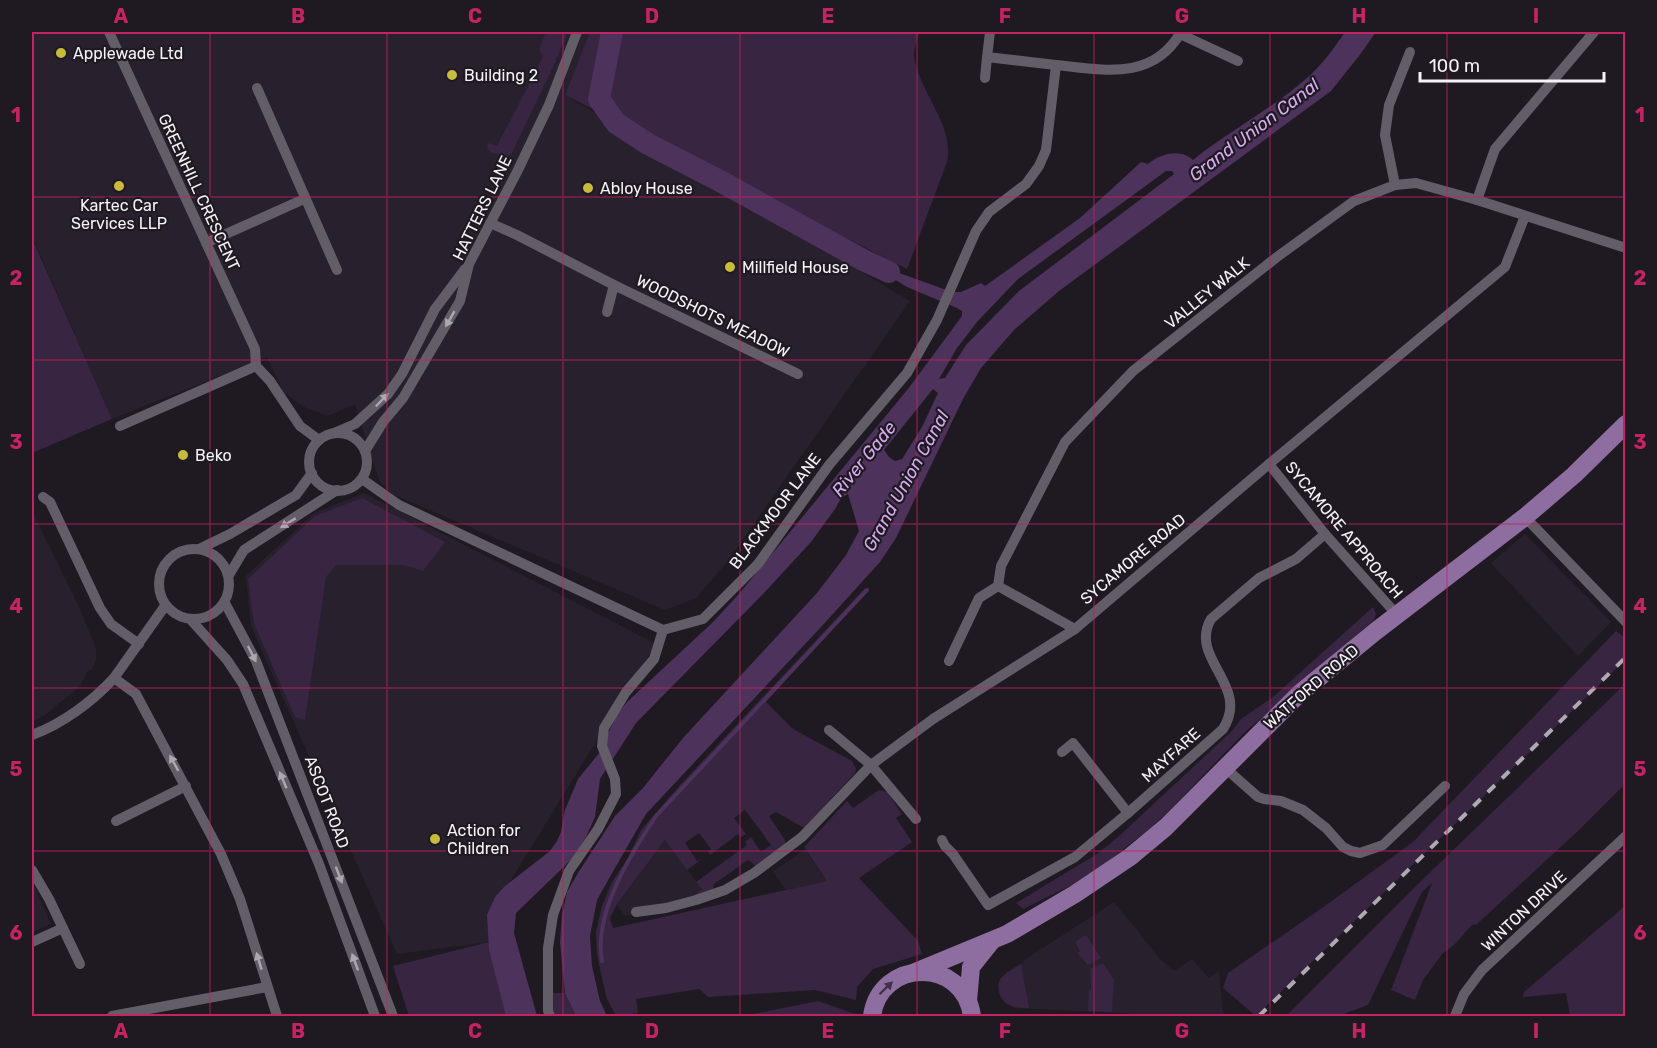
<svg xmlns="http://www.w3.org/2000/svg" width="1657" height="1048" font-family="Rubik,sans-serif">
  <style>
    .built { fill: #29202e }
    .green { fill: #372541 }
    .water { fill: #4d325b; fill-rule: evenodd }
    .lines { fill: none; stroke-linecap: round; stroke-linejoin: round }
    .stream { stroke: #4d325b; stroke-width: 4 }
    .river { stroke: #4d325b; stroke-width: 22 }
    .minor { stroke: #635d67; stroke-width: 10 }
    .primary { stroke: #8e6da0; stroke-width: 18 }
    .rail { stroke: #afaab1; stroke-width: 4; stroke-dasharray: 10 10; stroke-linecap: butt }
    .oneway { fill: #aca8b0 }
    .oneway2 { fill: #403348 }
    .grid { fill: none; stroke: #c52363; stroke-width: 1.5; stroke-opacity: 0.55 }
    .poi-dot { fill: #c8bb3b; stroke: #1f1a22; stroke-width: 2 }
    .labels { text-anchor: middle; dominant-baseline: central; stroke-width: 4.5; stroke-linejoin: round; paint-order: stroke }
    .poi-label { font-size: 16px; fill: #f6f2f8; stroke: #1f1a22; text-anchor: start }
    .street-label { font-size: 16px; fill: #f6f2f8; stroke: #1f1a22 }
    .water-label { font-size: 18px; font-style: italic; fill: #d7abef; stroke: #1f1a22 }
    .neatline { fill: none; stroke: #c52363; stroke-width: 2 }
    .grid-label { font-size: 20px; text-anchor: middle; font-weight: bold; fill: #c52363 }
  </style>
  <rect width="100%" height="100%" fill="#1f1a22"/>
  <g class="built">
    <path d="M32,32H591L565,95L910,301L727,562L696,598L665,610L392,494L380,482L377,474L355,404L328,416L306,408L283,392L267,357L112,419L32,236Z"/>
    <path d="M364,493L656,644L492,911L489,942L397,954L251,626L246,576L314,513Z"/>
    <path d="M32,511L79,607L96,648V660L92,669L87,672L81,685L45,715L32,722Z"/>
    <path d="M1525,534L1611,622L1578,656L1491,563Z"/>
    <path d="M665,840L702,889L693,896L625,916L617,904Z"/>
    <path d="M805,850L827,881L786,890L773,871Z"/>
    <path d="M32,880L51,924L32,932Z"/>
    <path d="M1114,902L1161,960L1174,971L1192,959L1209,978L1219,971L1223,1012L1228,1016H1151L1122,1013L1015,1008L1006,1003L1001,998L999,988L1002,977L1032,955Z"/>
  </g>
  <g class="green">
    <path d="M546,32H568L552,69L512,153L508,157L492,153L487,148L488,143L497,146L543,57L539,49Z"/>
    <path d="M590,32H919C918,39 914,47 914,55C918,92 955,124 947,162L907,269L565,95Z"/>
    <path d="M32,238L112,419L32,453Z"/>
    <path d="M362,498L445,542L423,571L404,565H336L326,577L305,720L295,717L254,624L248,579L315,516Z"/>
    <path d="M865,588L867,590L766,702L793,729L852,761L856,769L855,773L804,828L776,812L769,816L785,840V845L756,866L748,860L714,884L712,893L693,896L702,889L696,882L747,845L745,842L751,837L761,852L771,845L745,810L734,818L746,834L741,837L738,834L710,855L708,851L711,849L699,833L685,843L697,861L702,859L687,870L665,840L617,904L610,918L613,928L827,881L804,847L847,801L853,808L879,790L887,792L902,814L896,818L912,842L859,878L918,941L922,954L873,969L857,987L856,1000L815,990L708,997L699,989L636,999L638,1013L616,1016L607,999L604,987L597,955L596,932L602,906L612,882L628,858L641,830L680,785Z"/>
    <path d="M1373,607L1376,614L1374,620L1243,734L1170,810L1148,830L1107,862L1072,885L1023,909L1016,903L1097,854L1118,837L1232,731L1241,719L1273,697Z"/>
    <path d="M1616,631L1625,638V660L1256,1016L1223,988L1228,973L1322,908L1413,842Z"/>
    <path d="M1625,684V784L1577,832L1477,924L1472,925L1454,945L1443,953L1423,980L1415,1000L1391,990L1432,883L1422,892L1368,1005L1338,1016H1286L1416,886Z"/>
    <path d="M1625,906V1016H1570L1566,993L1523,997L1524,992Z"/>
    <path d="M1086,935L1101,958L1088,965L1077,953L1080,951L1075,942Z"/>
    <path d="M489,942L509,1016H409L393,966Z"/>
    <path d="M1103,963L1114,980L1112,1012L1088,1011L1089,990L1091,989L1090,969Z"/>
    <path d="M1021,964L1029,1008C1016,1008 1003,1007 999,992C998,987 998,982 1001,978C1006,972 1014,968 1021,964Z"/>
    <path d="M551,993H565L576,1016H552Z"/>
    <path d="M818,1001L858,1015L856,1016H743Z"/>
  </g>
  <path class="water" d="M1345,32H1376L1359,56L1331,91L1059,291L1014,330L981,368L963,399L896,538L880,562L821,627L646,814L607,882L597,900L590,936L592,966L600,1001L607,1016H576L565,993L560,943L562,915L567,892L578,873L615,816L643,788L683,738L817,593L846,555L859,531L848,494L841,498L835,509L811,542L764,593L636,723L600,779L595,817L586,837L573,858L516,913L514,933L537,1016H506L489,950L487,915L495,897L504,887L550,851L557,841L561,832L565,810L578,779L605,746L606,738L616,716L627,702L713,622L738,595L908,389L962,316V311L957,308L907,287L863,260L952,292H961L981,283L985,286L1080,218L1141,162L1148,164C1160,154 1180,148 1193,160C1229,131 1272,109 1307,78C1322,65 1334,48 1345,32ZM1166,171H1172L1174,174L1019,291L966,345L945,378L939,379L957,348L977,322L1018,279ZM933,389L938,393L922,427L902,459L895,461L889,457L884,450Z"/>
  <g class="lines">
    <path class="stream" d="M602,961C593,914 631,854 656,816L867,590"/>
    <path class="river" d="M612,32L599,99L616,123L648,144L720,181L863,260L889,272"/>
    <g class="minor">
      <path d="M109,32L255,349L256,366L270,381L300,426L319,440"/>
      <path d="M990,32L987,57L1056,65"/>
      <path d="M1180,34L1238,61"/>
      <path d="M985,78L987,57"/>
      <path d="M257,88L337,270"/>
      <path d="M1395,185L1385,135L1389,105L1410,52"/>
      <path d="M1477,200L1495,149L1594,32"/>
      <path d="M490,223L517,235L614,285L798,374"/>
      <path d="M206,243L304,199"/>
      <path d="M607,312L614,285"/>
      <path d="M120,426L256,366"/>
      <path d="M334,433L355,424L388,394L402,374L435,309L465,269"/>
      <circle cx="338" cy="462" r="29"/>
      <path d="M365,451L383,422L403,398L460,301L469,264L517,172L549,105L577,32"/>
      <path d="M1269,464L1325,534L1398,616"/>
      <path d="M362,479L399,505L663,630L703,619L758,564L829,465L907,373L937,320L976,231L989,212L1026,184L1039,166L1046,150L1056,65C1104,70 1153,81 1181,32"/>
      <path d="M43,497L50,502L100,608L111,624L139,644"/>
      <path d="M1525,517L1626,622"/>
      <circle cx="194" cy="584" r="35"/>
      <path d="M199,549L230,534L296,495L312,473"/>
      <path d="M229,575L244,550L337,490"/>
      <path d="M998,586L1075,629"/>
      <path d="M225,603L256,661L393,1016"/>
      <path d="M191,620L227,660L243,684L319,864L375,1016"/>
      <path d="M949,661L979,598L998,586L1001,566L1065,442L1133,371L1277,257L1354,201L1395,185L1416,183L1477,200L1626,248"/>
      <path d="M114,678L136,694L221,854L240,899L277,1016"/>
      <path d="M829,730L871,765L916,819"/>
      <path d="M32,735C62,724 92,702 114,678L165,606"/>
      <path d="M1062,752L1073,743L1128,813"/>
      <path d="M1224,767L1258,797L1264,799L1281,801L1303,810L1326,828L1343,847L1351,851L1360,853L1383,845L1445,786"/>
      <path d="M116,821L186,786"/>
      <path d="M942,840L945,846L953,854L988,905L1075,857L1128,813L1223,729C1251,685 1188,659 1211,619L1259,578L1296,559L1325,534"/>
      <path d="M32,870L49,899L80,964"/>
      <path d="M636,912L666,908L696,900L725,890L754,873L802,837L871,765L933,719L1075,629L1269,464L1505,267L1525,216"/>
      <path d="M32,942L63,928"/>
      <path d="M112,1016L267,987"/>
      <path d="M550,1016L548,1011V948L553,915L569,871L598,829L616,794L615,779L602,746L604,728L626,692L654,659L663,630"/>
      <path d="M1455,1016L1464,994L1482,970L1626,836"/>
    </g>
    <g class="primary">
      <path d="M915,972L1007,934L1075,894L1130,857L1166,827L1299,694L1376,631L1525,517L1574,475L1626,424"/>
      <path d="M968,1001L971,967L991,942"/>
      <path d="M872,1016C880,958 964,957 972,1016"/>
    </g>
    <path class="rail" d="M1259,1016L1626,657"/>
  </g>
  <defs><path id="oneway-solid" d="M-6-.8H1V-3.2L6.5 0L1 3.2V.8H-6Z" transform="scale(1.5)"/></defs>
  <g class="oneway">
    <use href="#oneway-solid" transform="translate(450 319) rotate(120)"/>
    <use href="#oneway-solid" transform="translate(382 400) rotate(-46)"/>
    <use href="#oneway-solid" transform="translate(288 523) rotate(148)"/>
    <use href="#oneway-solid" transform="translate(252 654) rotate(63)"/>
    <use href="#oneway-solid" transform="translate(174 763) rotate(-119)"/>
    <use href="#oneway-solid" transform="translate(283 780) rotate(-113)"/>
    <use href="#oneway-solid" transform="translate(339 875) rotate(69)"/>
    <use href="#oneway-solid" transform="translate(259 961) rotate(-107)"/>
    <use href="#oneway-solid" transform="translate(355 962) rotate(-110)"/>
  </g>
  <use class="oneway2" href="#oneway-solid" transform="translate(886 988) rotate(-44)"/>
  <path class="grid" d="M210,32V1016M387,32V1016M563,32V1016M740,32V1016M917,32V1016M1094,32V1016M1270,32V1016M1447,32V1016M32,197H1626M32,360H1626M32,524H1626M32,688H1626M32,851H1626"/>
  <g class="poi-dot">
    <circle cx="61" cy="53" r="6"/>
    <circle cx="452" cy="75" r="6"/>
    <circle cx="119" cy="186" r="6"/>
    <circle cx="588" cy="188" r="6"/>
    <circle cx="730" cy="267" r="6"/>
    <circle cx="183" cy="455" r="6"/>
    <circle cx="435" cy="839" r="6"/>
  </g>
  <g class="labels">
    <g class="poi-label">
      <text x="73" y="53">Applewade Ltd</text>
      <text x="464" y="75">Building 2</text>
      <text x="600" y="188">Abloy House</text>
      <text x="119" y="205" text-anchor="middle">Kartec Car<tspan x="119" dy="18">Services LLP</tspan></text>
      <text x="742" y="267">Millfield House</text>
      <text x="195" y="455">Beko</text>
      <text x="447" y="830">Action for<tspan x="447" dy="18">Children</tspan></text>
    </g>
    <g class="street-label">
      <text transform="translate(199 192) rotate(65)">GREENHILL CRESCENT</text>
      <text transform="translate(482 208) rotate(-64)">HATTERS LANE</text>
      <text transform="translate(1207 293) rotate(-39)">VALLEY WALK</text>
      <text transform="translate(713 316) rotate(26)">WOODSHOTS MEADOW</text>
      <text transform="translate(775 511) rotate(-53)">BLACKMOOR LANE</text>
      <text transform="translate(1344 530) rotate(50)">SYCAMORE APPROACH</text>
      <text transform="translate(1133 559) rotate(-40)">SYCAMORE ROAD</text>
      <text transform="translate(1311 687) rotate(-41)">WATFORD ROAD</text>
      <text transform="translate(1171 755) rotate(-42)">MAYFARE</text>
      <text transform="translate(327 802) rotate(69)">ASCOT ROAD</text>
      <text transform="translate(1524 911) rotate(-43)">WINTON DRIVE</text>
    </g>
    <g class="water-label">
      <text transform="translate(1254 130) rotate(-37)">Grand Union Canal</text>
      <text transform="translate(864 459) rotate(-51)">River Gade</text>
      <text transform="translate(906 481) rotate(-61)">Grand Union Canal</text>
    </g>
  </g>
  <rect width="1657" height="1048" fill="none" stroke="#1f1a22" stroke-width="66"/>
  <path d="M1420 72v9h184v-9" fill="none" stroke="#f6f2f8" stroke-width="3"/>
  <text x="1429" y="72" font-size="18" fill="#f6f2f8" stroke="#1f1a22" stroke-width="4.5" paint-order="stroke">100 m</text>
  <rect x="33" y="33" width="1591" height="982" class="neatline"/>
  <g class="grid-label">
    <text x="121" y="23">A</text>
    <text x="298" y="23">B</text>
    <text x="475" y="23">C</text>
    <text x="652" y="23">D</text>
    <text x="828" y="23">E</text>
    <text x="1005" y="23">F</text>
    <text x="1182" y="23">G</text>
    <text x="1359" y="23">H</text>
    <text x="1536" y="23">I</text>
    <text x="16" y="122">1</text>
    <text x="1640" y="122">1</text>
    <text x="16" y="285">2</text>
    <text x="1640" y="285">2</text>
    <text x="16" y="449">3</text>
    <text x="1640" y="449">3</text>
    <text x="16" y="613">4</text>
    <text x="1640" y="613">4</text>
    <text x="16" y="776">5</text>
    <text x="1640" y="776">5</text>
    <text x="16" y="940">6</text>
    <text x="1640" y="940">6</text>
    <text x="121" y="1038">A</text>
    <text x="298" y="1038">B</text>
    <text x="475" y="1038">C</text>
    <text x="652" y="1038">D</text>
    <text x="828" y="1038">E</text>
    <text x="1005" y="1038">F</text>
    <text x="1182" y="1038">G</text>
    <text x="1359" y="1038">H</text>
    <text x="1536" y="1038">I</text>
  </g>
</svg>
